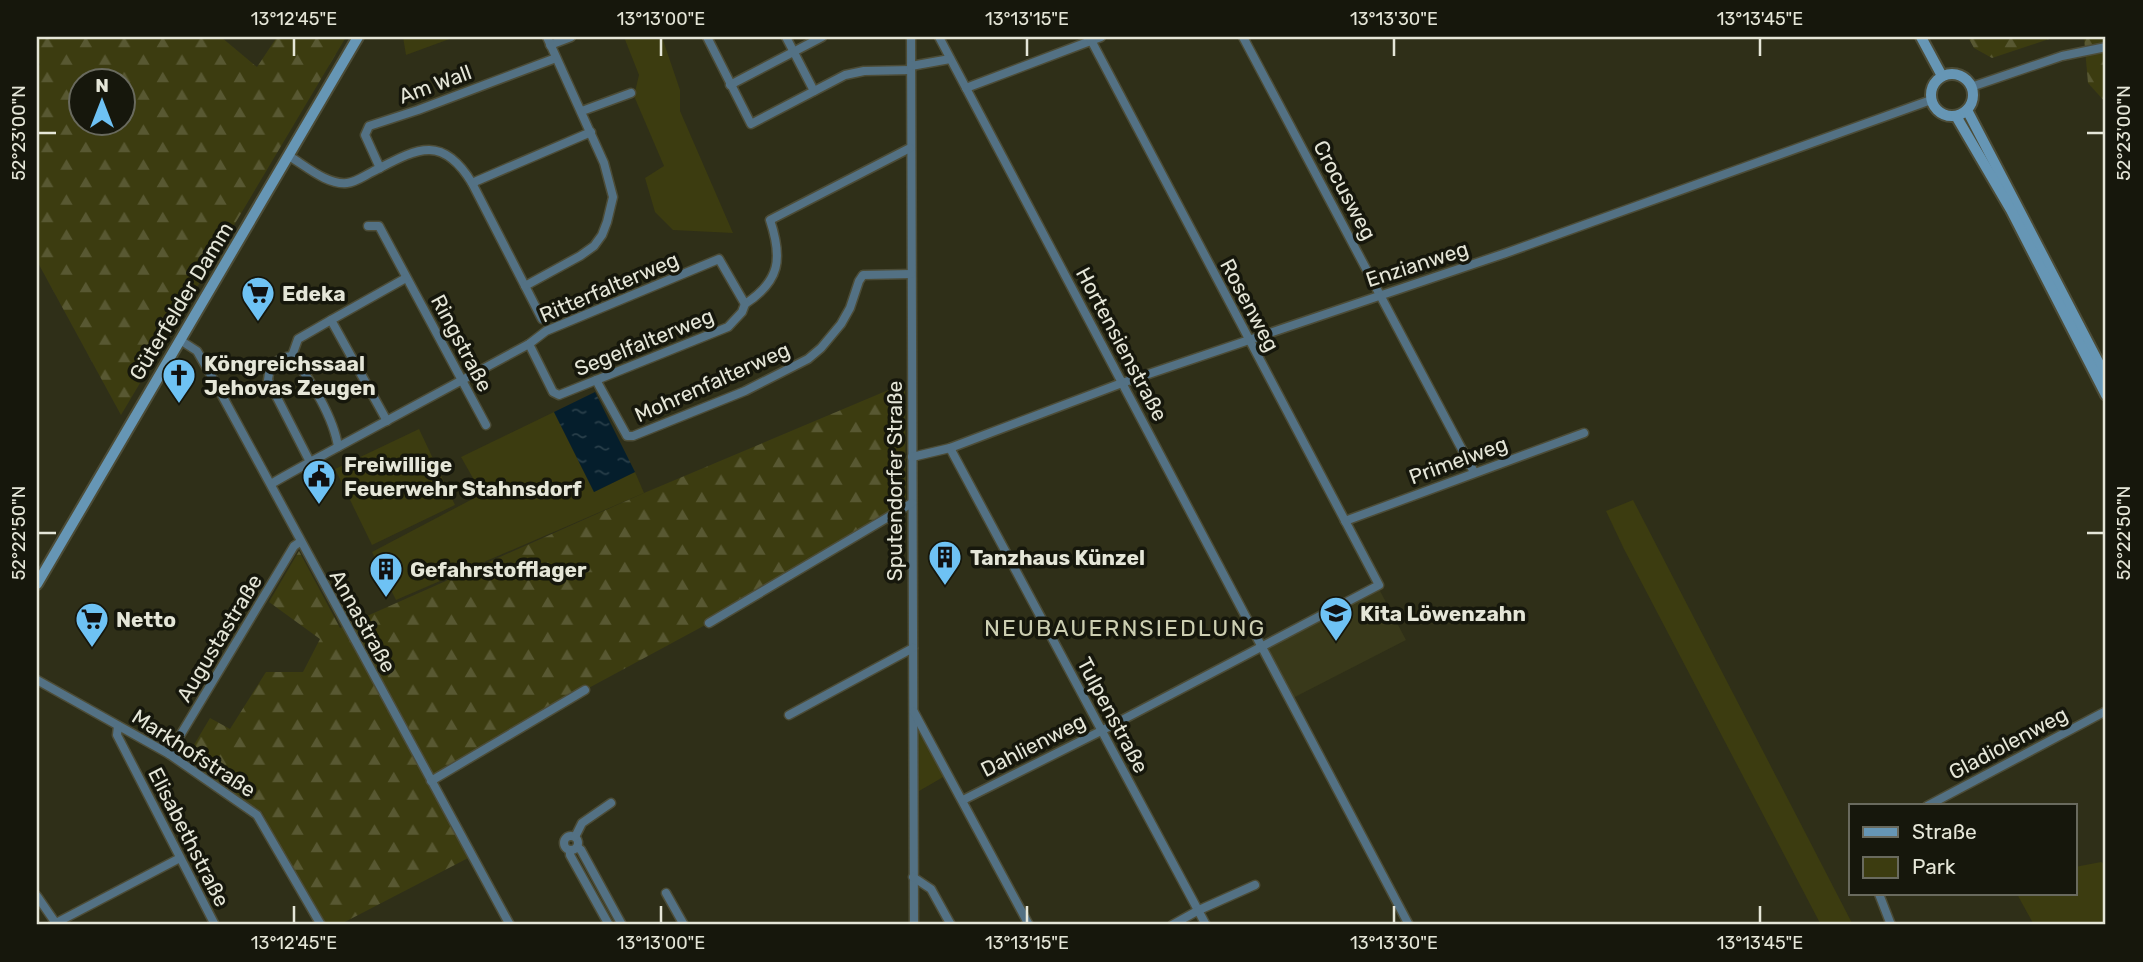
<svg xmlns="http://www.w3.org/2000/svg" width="2143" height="962" font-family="Rubik,sans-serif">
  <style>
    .built { fill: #39391a }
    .green { fill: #3c3c10 }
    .forest { fill: url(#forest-firs); fill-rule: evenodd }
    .water { fill: url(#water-ripples) }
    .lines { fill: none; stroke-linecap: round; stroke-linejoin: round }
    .street-casing { stroke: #4c4c37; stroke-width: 11 }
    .secondary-casing { stroke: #4c4c37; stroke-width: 14 }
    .street { stroke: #537184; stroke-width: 8 }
    .secondary { stroke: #6696b5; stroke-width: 10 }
    .ticks { fill: none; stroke: #e5e6d8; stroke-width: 2.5 }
    .labels { text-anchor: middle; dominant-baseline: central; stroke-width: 7; stroke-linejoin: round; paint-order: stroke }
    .street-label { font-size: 21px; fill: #e5e6d8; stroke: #16170c }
    .poi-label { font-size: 21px; font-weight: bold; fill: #e5e6d8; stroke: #16170c; text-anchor: start }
    .neighbourhood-label { font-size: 23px; letter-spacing: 2px; fill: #ccceb1; stroke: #16170c }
    .neatline { fill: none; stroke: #e5e6d8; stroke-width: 2.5 }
    .ticks-label { font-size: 18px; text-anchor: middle; fill: #e5e6d8 }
  </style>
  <defs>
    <pattern id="forest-firs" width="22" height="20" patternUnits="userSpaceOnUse" patternTransform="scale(1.75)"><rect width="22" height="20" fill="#3c3c10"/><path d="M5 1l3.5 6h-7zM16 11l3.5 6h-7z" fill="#585832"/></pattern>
    <pattern id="water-ripples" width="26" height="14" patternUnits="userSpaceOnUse" patternTransform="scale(1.75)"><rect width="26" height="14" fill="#051e2c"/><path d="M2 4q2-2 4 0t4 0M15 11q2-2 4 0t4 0" fill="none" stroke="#293f4a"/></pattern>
  </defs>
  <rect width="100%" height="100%" fill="#2f2f18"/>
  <path class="built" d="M1379,589L1406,640L1293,698L1266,647Z"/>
  <g class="green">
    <path d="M403,37H455L406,55Z"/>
    <path d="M624,37H662L680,90V111L733,233L673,230L655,212L645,178L664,166L634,96L639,75Z"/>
    <path d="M554,412L594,492L635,472L644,493L396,600L372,552L482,494L461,457Z"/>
    <path d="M419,429L455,505L372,545L335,469Z"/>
    <path d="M1633,500L1853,925H1821L1624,549L1606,511Z"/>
    <path d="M919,730L945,776L919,791L917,732Z"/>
    <path d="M2101,862L2106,865V925H2034L2017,894H2075V867Z"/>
  </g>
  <g class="forest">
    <path d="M37,37H221L257,67L277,37H346L121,415L37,261V67L40,65L37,58ZM80,80H122V122H80Z"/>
    <path d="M1968,37H2055L1992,58L1974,48Z"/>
    <path d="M2084,37H2106V103L2088,83Z"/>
    <path d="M905,383L906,507L709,623L585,690L431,781L472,856L339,925H321L262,812L185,760L210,718L230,729L266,672H303L320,639L269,602L299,551L340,628L644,493Z"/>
  </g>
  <path class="water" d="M595,392L635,472L594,492L554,412Z"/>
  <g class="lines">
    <defs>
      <g id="street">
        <path d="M707,37L751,124L845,75L864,71L911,70"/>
        <path d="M786,37L814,91"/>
        <path d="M911,37L914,925"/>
        <path d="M939,37L1409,925"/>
        <path d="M1243,37L1474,472"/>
        <path d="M550,45L571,37"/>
        <path d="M911,66L950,59"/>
        <path d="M730,85L822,37"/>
        <path d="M1971,87L2062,56L2106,47"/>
        <path d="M966,88L1101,37"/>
        <path d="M582,111L631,93"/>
        <path d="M289,156C306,166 327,185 347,183C356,182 364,176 372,172C415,150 441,132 472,183L542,319"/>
        <path d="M380,168L365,135L369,126L418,110L556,58"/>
        <path d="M472,183L591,132"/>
        <path d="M368,226H379L486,425"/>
        <path d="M525,286L580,256L594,246L602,235L607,222L613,197L604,163L547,37"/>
        <path d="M180,340L197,351L212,377L510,925"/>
        <path d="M529,344L553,392L559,395L728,327L742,312L745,304C780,281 783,259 770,220L910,148"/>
        <path d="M292,356L298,339L331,320"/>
        <path d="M596,380L627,436H633L745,391L808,359L821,348L841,324L850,308L859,281L863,275L911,274"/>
        <path d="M387,421L331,320L406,278"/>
        <path d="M338,447L529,344L546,331L719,259L745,304"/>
        <path d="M950,448L1206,925"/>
        <path d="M912,457L950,448L1122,383L1506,253L1931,100"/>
        <path d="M271,484C293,471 316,459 338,447C334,418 310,379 292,356C278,357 269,366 268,380L310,462"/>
        <path d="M1345,521L1584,433"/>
        <path d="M709,623L912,503"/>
        <path d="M37,680L169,754L257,815L321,925"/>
        <path d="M914,712L1029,925"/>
        <path d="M789,715L913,648"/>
        <path d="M118,726L117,735L215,925"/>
        <path d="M169,754L294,546L300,542"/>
        <path d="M431,781L585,690"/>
        <path d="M963,800L1101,731L1379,585L1091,40"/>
        <path d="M1927,806L2106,711"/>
        <circle cx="571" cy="843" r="7"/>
        <path d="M575,837L582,823L611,803"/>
        <path d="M577,847L581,850L622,925"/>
        <path d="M570,850V855L609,925"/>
        <path d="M913,877L931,889L951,925"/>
        <path d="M666,893L684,925"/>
        <path d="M1879,894L1891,925"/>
        <path d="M37,896L57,925"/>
        <path d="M56,923L180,858"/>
        <path d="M1172,925L1199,910L1255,885"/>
      </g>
      <g id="secondary">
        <path d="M1921,37L1942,76"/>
        <circle cx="1952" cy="95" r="21"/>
        <path d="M1967,110L2106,377"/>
        <path d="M1956,116L2011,210L2106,395"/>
        <path d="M37,584L358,37"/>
      </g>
    </defs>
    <use href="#street" class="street-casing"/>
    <use href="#secondary" class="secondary-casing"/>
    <use href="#street" class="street"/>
    <use href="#secondary" class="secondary"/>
  </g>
  <path class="ticks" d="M294,38V56M661,38V56M1027,38V56M1394,38V56M1760,38V56M38,133H56M2087,133H2104M38,533H56M2087,533H2104M294,906V923M661,906V923M1027,906V923M1394,906V923M1760,906V923"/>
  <defs>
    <symbol id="supermarket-pin" viewBox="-11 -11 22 30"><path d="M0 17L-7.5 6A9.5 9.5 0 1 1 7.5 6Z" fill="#6ec2f4" stroke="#16170c"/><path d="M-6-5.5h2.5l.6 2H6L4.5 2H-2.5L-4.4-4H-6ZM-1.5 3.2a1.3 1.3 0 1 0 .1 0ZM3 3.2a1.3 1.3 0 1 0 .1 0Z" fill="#111"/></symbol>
    <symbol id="church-pin" viewBox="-11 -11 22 30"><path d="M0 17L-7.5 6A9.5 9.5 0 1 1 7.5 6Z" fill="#6ec2f4" stroke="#16170c"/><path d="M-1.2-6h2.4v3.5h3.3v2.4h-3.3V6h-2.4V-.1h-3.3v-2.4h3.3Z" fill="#111"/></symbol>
    <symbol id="civic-pin" viewBox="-11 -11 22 30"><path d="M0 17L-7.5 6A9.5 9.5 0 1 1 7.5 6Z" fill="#6ec2f4" stroke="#16170c"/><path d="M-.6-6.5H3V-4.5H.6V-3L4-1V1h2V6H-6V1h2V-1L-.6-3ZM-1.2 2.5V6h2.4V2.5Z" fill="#111"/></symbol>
    <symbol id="building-pin" viewBox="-11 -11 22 30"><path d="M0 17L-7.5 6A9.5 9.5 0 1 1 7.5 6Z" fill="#6ec2f4" stroke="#16170c"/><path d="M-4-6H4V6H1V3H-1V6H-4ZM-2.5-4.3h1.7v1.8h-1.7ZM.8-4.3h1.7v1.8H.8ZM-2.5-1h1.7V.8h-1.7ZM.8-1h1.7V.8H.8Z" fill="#111"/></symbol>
    <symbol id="school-pin" viewBox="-11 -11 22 30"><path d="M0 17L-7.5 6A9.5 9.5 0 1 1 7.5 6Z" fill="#6ec2f4" stroke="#16170c"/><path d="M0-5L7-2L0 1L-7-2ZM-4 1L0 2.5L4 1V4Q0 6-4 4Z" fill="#111"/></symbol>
  </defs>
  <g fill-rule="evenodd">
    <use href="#supermarket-pin" x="239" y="274" width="38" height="52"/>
    <use href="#church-pin" x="160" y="356" width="38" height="52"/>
    <use href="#civic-pin" x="300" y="457" width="38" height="52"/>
    <use href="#building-pin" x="926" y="538" width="38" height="52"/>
    <use href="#building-pin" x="367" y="550" width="38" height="52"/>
    <use href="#school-pin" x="1317" y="594" width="38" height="52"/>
    <use href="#supermarket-pin" x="73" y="600" width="38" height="52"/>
  </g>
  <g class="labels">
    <g class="street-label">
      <text transform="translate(435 84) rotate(-20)">Am Wall</text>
      <text transform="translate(1345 190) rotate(62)">Crocusweg</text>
      <text transform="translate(1417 264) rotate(-18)">Enzianweg</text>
      <text transform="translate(609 287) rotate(-23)">Ritterfalterweg</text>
      <text transform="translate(181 301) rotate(-59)">Güterfelder Damm</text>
      <text transform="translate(1250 305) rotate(62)">Rosenweg</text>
      <text transform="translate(644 342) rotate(-22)">Segelfalterweg</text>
      <text transform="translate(462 343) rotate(62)">Ringstraße</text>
      <text transform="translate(1122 344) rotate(62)">Hortensienstraße</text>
      <text transform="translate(712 382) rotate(-24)">Mohrenfalterweg</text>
      <text transform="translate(1458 460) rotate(-20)">Primelweg</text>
      <text transform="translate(894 481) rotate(-90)">Sputendorfer Straße</text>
      <text transform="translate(363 621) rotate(61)">Annastraße</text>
      <text transform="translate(219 638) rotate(-59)">Augustastraße</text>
      <text transform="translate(1113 715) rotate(62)">Tulpenstraße</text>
      <text transform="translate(2008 743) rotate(-28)">Gladiolenweg</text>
      <text transform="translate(1033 745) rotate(-27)">Dahlienweg</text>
      <text transform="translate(194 753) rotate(33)">Markhofstraße</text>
      <text transform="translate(189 837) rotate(63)">Elisabethstraße</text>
    </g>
    <g class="poi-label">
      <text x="282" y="293">Edeka</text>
      <text x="204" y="363">Köngreichssaal<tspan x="204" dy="24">Jehovas Zeugen</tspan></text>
      <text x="344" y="464">Freiwillige<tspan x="344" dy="24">Feuerwehr Stahnsdorf</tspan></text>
      <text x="970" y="557">Tanzhaus Künzel</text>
      <text x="410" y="569">Gefahrstofflager</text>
      <text x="1360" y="613">Kita Löwenzahn</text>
      <text x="116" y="619">Netto</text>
    </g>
    <g class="neighbourhood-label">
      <text x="1125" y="628">NEUBAUERNSIEDLUNG</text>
    </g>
  </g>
  <rect width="2143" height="962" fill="none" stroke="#16170c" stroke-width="77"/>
  <rect x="1849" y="804" width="228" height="91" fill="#16170c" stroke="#696a5e" stroke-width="2"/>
  <rect x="1863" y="827" width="35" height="10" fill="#6696b5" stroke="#696a5e" stroke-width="2"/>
  <text x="1912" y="839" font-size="21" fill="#e5e6d8">Straße</text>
  <rect x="1863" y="857" width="35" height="21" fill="#3c3c10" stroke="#696a5e" stroke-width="2"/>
  <text x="1912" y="874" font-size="21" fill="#e5e6d8">Park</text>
  <g transform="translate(102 102)"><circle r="33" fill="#16170c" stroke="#696a5e" stroke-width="2"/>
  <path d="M0-5L12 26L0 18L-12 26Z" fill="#6ec2f4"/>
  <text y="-10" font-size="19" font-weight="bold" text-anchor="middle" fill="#e5e6d8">N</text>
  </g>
  <rect x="38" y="38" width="2066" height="885" class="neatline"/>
  <g class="ticks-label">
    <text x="294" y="25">13°12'45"E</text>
    <text x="661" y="25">13°13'00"E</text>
    <text x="1027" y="25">13°13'15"E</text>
    <text x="1394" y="25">13°13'30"E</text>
    <text x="1760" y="25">13°13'45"E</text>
    <text transform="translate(19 133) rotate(-90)" y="6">52°23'00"N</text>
    <text transform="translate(2124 133) rotate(-90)" y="6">52°23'00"N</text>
    <text transform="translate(19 533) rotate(-90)" y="6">52°22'50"N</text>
    <text transform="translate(2124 533) rotate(-90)" y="6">52°22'50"N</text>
    <text x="294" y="949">13°12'45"E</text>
    <text x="661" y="949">13°13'00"E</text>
    <text x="1027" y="949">13°13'15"E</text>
    <text x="1394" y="949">13°13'30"E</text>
    <text x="1760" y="949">13°13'45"E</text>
  </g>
</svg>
